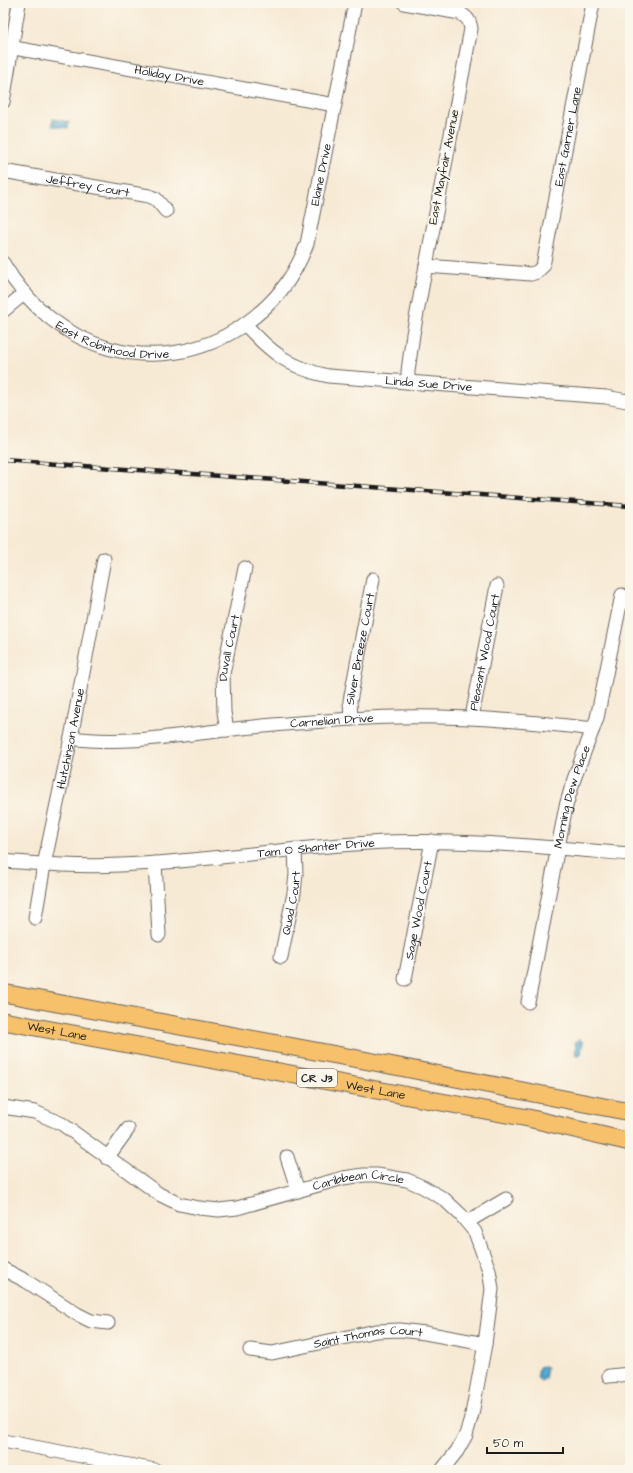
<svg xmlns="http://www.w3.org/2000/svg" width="633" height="1473" font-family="'Architects Daughter',sans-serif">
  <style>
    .water { fill: url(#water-waves); stroke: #386476 }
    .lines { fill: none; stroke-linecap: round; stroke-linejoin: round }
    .minor-casing { stroke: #69645d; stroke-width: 15 }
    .major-casing { stroke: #69645d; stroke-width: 19 }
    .minor { stroke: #fff; stroke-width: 13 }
    .major { stroke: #f7c06b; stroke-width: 17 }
    .rail-casing { stroke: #1c1c1c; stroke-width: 4.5 }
    .rail { stroke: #fbf7ec; stroke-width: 3; stroke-dasharray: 9; stroke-linecap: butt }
    .labels { text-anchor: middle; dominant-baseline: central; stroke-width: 4; stroke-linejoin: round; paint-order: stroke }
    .shield { fill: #fbf7ec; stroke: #5f5e5a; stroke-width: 1 }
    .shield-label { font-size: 11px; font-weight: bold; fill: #1c1c1c }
    .street-label { font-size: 12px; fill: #1c1c1c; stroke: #fbf7ec }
  </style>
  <defs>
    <pattern id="water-waves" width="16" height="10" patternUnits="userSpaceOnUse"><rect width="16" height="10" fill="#54abd1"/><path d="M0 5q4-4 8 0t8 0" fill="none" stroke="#458aa9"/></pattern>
  </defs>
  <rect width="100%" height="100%" fill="#fbf7ec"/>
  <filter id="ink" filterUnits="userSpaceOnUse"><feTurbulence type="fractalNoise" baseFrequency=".025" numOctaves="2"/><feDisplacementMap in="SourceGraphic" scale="8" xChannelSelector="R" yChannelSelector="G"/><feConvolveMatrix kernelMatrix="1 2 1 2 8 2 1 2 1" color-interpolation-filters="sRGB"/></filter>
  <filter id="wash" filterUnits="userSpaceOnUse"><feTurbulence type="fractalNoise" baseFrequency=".012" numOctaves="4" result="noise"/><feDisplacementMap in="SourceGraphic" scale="16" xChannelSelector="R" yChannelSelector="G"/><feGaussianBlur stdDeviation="0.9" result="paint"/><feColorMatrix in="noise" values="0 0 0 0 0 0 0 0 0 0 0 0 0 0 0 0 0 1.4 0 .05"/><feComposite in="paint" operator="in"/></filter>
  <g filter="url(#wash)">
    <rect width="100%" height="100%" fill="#f7ead5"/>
    <g class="water">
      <path d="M53,119L69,122L68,128L52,126Z"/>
      <path d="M579,1038L583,1042L581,1054L577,1056L575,1054L576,1049L575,1042Z"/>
      <path d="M543,1366L547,1368L545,1379L541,1381L537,1378L539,1367Z"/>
    </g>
  </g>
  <g filter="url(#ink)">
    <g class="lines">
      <defs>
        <g id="minor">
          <path d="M404,3L460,13C468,18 470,21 471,29L413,334L408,371V382"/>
          <path id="s1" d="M3,46L335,105"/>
          <path d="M3,102L19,3"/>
          <path id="s2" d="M3,171L149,196L156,199L166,211"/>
          <path id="s3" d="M3,263C53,350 157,383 242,326C274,304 293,280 307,244L355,3"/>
          <path id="s4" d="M426,266L531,274L537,272L543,266L593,3"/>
          <path d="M3,311L25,293"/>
          <path id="s5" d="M245,324C270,352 290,368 328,376L606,397L627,401L630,399"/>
          <path id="s6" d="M472,717L497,586"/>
          <path id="s7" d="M351,719L350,701L373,579"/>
          <path id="s8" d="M227,730L224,712L223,674L245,568"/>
          <path id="s9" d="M71,738C121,745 174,736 225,730C267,725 309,722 352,719C433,713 513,719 593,729"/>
          <path id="s10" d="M3,861C42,864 80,867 120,865C203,862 285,848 368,843C455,838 543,847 630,854"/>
          <path d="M155,863L159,935"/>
          <path id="s11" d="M35,918L44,865L71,738L104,559"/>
          <path id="s12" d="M281,957L294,893L296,874L295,849"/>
          <path id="s13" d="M405,979L432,841"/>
          <path id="s14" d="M528,1002L566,806L574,779L597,718L622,595"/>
          <path id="s15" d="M3,1107L35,1112L62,1124L159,1194L179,1204L199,1208L219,1210L237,1208L343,1178L364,1175H377L407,1180L423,1187L444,1199L461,1215L475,1232L489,1270L492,1289L485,1344L472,1414L466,1435L457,1451L442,1470"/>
          <path d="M287,1157L298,1191"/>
          <path d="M107,1158L128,1129"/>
          <path d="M467,1222L506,1199"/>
          <path d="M3,1269L26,1281L77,1314L91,1321L108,1323"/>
          <path id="s16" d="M250,1350L272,1353L376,1331L400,1330L425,1333L485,1344"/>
          <path d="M609,1376L630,1374"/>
          <path d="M3,1441L155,1470"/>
        </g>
        <g id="major">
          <path d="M3,993L374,1062L630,1112"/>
          <path id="s17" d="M3,1021L528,1118L630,1142"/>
        </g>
      </defs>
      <use href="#minor" class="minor-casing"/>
      <use href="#major" class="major-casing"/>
      <use href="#minor" class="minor"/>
      <use href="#major" class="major"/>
      <defs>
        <path id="rail" d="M3,460L630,506"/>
      </defs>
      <use href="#rail" class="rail-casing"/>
      <use href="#rail" class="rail"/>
    </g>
  </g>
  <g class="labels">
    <rect class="shield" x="297" y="1069" width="40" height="18" rx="3"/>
    <g class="shield-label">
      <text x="317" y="1078">CR J3</text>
    </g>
    <g class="street-label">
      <text stroke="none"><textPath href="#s1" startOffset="169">Holiday Drive</textPath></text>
      <text stroke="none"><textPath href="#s4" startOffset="252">East Garner Lane</textPath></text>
      <text transform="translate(444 167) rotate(-79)">East Mayfair Avenue</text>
      <text stroke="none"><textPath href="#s3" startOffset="456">Elaine Drive</textPath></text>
      <text stroke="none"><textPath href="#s2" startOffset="86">Jeffrey Court</textPath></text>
      <text stroke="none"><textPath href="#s3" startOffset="141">East Robinhood Drive</textPath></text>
      <text stroke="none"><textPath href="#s5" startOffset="201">Linda Sue Drive</textPath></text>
      <text stroke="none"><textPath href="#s8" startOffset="83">Duvall Court</textPath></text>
      <text stroke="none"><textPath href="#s7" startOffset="71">Silver Breeze Court</textPath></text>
      <text stroke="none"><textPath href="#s6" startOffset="66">Pleasant Wood Court</textPath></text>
      <text stroke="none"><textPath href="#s9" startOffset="262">Carnelian Drive</textPath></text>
      <text stroke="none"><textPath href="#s11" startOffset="183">Hutchinson Avenue</textPath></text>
      <text stroke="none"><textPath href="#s14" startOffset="210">Morning Dew Place</textPath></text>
      <text stroke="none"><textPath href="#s10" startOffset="314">Tam O Shanter Drive</textPath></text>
      <text stroke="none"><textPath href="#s12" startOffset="55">Quad Court</textPath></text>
      <text stroke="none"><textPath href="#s13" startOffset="70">Sage Wood Court</textPath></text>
      <text stroke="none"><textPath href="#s17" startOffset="55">West Lane</textPath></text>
      <text stroke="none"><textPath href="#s17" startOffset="379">West Lane</textPath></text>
      <text stroke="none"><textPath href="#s15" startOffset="388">Caribbean Circle</textPath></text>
      <text stroke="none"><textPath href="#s16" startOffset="120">Saint Thomas Court</textPath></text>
    </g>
  </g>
  <rect width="633" height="1473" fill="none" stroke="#fbf7ec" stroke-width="16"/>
  <path d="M487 1447v6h76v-6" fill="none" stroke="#1c1c1c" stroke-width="2"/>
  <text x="493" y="1447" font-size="12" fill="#1c1c1c" stroke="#fbf7ec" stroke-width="3" paint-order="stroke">50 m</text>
</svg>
